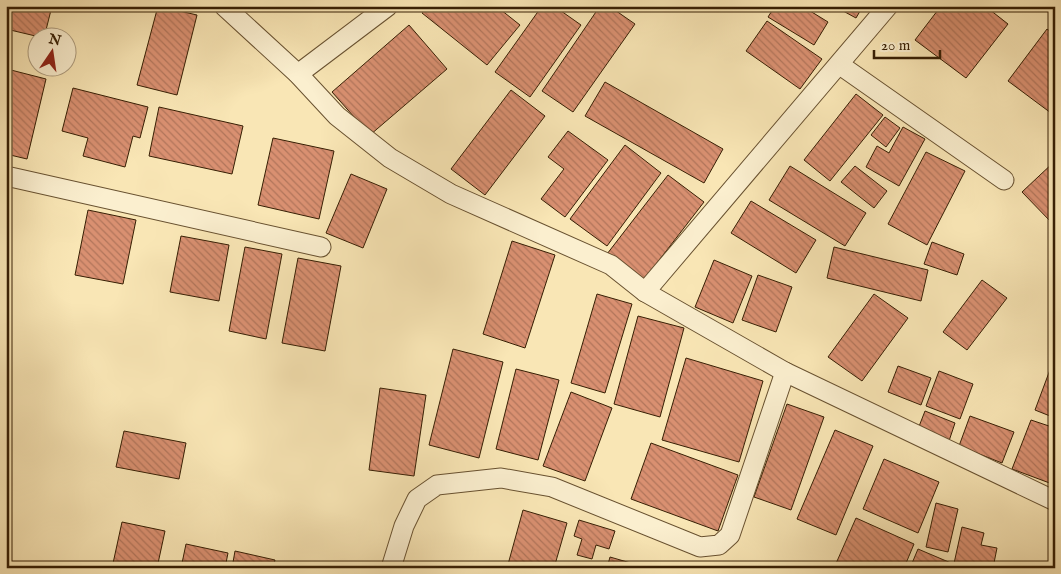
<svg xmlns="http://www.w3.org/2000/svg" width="1061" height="574" font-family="'IM FELL English',serif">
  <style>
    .building { fill: url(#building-back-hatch); stroke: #371f04 }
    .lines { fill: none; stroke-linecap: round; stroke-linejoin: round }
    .street-casing { stroke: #685130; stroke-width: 21 }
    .street { stroke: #fbefcf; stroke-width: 19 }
  </style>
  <defs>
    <pattern id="building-back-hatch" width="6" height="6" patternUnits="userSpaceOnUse" patternTransform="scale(1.25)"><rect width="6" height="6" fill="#d99071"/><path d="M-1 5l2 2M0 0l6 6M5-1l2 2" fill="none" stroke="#b1755b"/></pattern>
  </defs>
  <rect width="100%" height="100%" fill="#f9e6b5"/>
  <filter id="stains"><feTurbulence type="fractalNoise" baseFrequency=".004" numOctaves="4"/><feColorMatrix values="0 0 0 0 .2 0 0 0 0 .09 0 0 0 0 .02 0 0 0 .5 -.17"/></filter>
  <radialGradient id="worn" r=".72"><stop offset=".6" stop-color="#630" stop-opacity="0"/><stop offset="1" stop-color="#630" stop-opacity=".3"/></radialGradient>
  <g class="building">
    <path d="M10,6H52L44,38L6,29Z"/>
    <path d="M158,6L197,15L177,95L137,85Z"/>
    <path d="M427,6H496L520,25L487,65L422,13Z"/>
    <path d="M542,6H554L581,25L530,97L495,72Z"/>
    <path d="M600,6H609L635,24L573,112L542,91Z"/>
    <path d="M775,6H802L828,22L814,45L768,17Z"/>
    <path d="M834,6H863L856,18Z"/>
    <path d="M941,6H985L1008,24L966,78L915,40Z"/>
    <path d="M767,21L822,59L800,89L746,51Z"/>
    <path d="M409,25L447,69L370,135L332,92Z"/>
    <path d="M1047,29L1055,35V116L1008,81Z"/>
    <path d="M7,69L46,79L27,159L6,154Z"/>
    <path d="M605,82L723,149L704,183L585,116Z"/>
    <path d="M73,88L148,107L140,138L133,136L125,167L83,156L88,138L62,131Z"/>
    <path d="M511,90L545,116L485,195L451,169Z"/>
    <path d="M856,94L883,115L830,181L804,160Z"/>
    <path d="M159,107L243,126L232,174L149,156Z"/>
    <path d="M885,117L900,128L886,147L871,135Z"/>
    <path d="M903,127L925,139L899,186L866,167L877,146L889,153Z"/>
    <path d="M568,131L608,160L565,217L541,199L564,169L548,157Z"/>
    <path d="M273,138L334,151L319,219L258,205Z"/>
    <path d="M625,145L661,173L607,246L570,219Z"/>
    <path d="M926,152L965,171L927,245L888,224Z"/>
    <path d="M1055,161V220L1052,223L1022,192Z"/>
    <path d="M790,166L866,213L845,246L769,200Z"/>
    <path d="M855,166L887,191L874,208L841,182Z"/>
    <path d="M351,174L387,189L363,248L326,233Z"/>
    <path d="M668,175L704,202L643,281L607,254Z"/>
    <path d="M751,201L816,240L796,273L731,233Z"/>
    <path d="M88,210L136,220L123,284L75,275Z"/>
    <path d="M181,236L229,245L219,301L170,292Z"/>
    <path d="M512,241L555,255L525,348L483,334Z"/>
    <path d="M932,242L964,254L957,275L924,264Z"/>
    <path d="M245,247L282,254L266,339L229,331Z"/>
    <path d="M834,247L928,270L921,301L827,278Z"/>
    <path d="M298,258L341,266L325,351L282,343Z"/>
    <path d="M714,260L752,276L733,323L695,307Z"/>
    <path d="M758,275L792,287L776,332L742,320Z"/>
    <path d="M982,280L1007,298L967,350L943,332Z"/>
    <path d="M597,294L632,304L605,393L571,383Z"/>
    <path d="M874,294L908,318L862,381L828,357Z"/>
    <path d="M638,316L684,328L660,417L614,404Z"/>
    <path d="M453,349L503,362L479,458L429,445Z"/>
    <path d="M686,358L763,381L739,462L662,440Z"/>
    <path d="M1054,359H1055V418L1035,410Z"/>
    <path d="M898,366L931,378L921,405L888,392Z"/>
    <path d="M516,369L559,380L538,460L496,449Z"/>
    <path d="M939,371L973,384L960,419L926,406Z"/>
    <path d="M380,388L426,395L414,476L369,470Z"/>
    <path d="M571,392L612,408L585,481L543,466Z"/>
    <path d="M787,404L824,417L791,510L754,497Z"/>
    <path d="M925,411L955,423L949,441L918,429Z"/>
    <path d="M970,416L1014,432L1002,463L959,446Z"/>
    <path d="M1031,420L1055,428V485L1012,469Z"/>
    <path d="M835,430L873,446L836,535L797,519Z"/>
    <path d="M124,431L186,443L179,479L116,467Z"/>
    <path d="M651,443L738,475L718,531L631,499Z"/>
    <path d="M884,459L939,482L918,533L863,509Z"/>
    <path d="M936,503L958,509L948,552L926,547Z"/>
    <path d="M523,510L567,523L554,568H507Z"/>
    <path d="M856,518L914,544L904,568H834Z"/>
    <path d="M579,520L615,531L609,549L596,545L592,559L577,555L582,539L574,536Z"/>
    <path d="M122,522L165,531L157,568H112Z"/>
    <path d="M962,527L984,533L981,545L997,548L993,568H953Z"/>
    <path d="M186,544L228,553L225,568H181Z"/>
    <path d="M918,549L951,563L948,568H910Z"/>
    <path d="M235,551L275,560L273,568H232Z"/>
    <path d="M610,557L648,568H607Z"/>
  </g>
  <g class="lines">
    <defs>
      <g id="street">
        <path d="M224,6L298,74L337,116L390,158L451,194L611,265L645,292L785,372L1055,501"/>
        <path d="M840,65L1004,180"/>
        <path d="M298,74L388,6"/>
        <path d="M6,176L321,247"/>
        <path d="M645,292L888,6"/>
        <path d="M391,568L404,526L417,499L437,485L501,478L552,487L700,547L719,545L730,535L785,372"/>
      </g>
    </defs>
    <use href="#street" class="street-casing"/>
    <use href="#street" class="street"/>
  </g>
  <rect width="1061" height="574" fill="none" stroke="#f9e6b5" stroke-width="25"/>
  <rect x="8" y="8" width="1046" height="559" fill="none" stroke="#371f04" stroke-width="2.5"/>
  <rect x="12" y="12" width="1036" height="549" fill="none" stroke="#371f04"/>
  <g transform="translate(52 52) rotate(13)"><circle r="24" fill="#fbefcf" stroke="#ad9c7e"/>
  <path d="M0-4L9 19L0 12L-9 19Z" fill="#8f2418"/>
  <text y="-8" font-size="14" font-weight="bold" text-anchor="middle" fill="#371f04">N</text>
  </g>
  <path d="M874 50v8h66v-8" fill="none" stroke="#371f04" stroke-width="2.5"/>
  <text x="881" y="50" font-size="15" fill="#371f04" stroke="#fbefcf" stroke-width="4" paint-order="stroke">20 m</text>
  <rect width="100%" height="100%" filter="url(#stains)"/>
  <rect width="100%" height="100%" fill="url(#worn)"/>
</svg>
